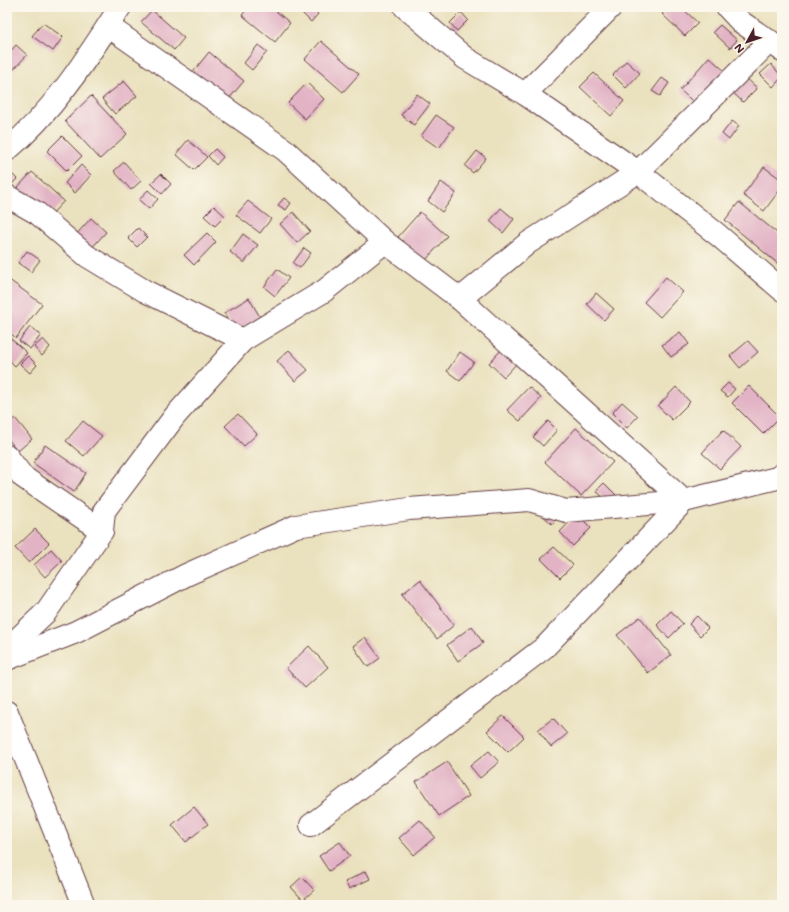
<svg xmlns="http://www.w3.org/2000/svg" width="789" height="912" font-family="Mali,sans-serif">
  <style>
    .building { fill: #e2b2c5 }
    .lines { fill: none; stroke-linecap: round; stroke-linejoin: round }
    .minor-casing { stroke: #623c41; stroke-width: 24 }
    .minor { stroke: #fff; stroke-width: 22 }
  </style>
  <rect width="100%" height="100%" fill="#fbf7ec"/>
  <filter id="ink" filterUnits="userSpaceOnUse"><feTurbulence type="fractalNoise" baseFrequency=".025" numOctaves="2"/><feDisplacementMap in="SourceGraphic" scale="8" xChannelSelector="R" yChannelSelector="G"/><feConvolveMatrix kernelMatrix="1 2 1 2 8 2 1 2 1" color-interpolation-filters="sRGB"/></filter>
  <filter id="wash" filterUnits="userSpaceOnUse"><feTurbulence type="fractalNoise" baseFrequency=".012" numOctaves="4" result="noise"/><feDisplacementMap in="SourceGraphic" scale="16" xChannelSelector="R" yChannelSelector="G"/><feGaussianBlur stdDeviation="0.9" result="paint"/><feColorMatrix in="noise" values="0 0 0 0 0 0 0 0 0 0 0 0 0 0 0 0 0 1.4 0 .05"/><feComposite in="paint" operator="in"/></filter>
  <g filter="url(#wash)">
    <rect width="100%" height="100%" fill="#eae1be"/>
    <g id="blocks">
      <g class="building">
        <path d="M249,7H271L290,23L275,42L242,15Z"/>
        <path d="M306,7H311L318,14L311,22L301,12Z"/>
        <path d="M669,7H681L698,23L685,36L662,14Z"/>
        <path d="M152,10L184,38L174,50L141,22Z"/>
        <path d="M461,12L468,20L457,31L450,23Z"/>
        <path d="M43,23L63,37L53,51L32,36Z"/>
        <path d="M720,25L737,40L730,48L713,32Z"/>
        <path d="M321,41L359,74L343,92L305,59Z"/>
        <path d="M16,45L27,55L13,70L7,64V55Z"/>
        <path d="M258,45L267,52L252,70L244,63Z"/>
        <path d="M209,52L244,81L228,100L193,72Z"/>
        <path d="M709,57L727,73L698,106L680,90Z"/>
        <path d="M626,61L640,73L626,88L613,75Z"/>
        <path d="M771,64L782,77L773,87L760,74Z"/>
        <path d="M594,73L624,101L611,116L580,87Z"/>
        <path d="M744,76L757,88L743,102L731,91Z"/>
        <path d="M662,78L669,83L660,96L652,91Z"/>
        <path d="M124,81L137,96L115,114L102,99Z"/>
        <path d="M307,83L324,99L305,119L288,103Z"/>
        <path d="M417,94L430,104L414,125L401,115Z"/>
        <path d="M91,96L127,134L100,159L65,121Z"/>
        <path d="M436,115L454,127L439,148L421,136Z"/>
        <path d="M732,121L739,126L729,140L722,134Z"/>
        <path d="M62,136L82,156L67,171L47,151Z"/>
        <path d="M188,140L207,157L194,170L176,154Z"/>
        <path d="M215,149L223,157L216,165L208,156Z"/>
        <path d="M477,151L486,158L473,173L465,166Z"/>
        <path d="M124,162L141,181L131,190L114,171Z"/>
        <path d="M81,165L91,175L75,193L65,183Z"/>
        <path d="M764,167L782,180V187L764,211L743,195Z"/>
        <path d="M7,169L17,179L7,189Z"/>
        <path d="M32,172L64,201L48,218L17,188Z"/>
        <path d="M161,174L171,184L162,194L151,183Z"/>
        <path d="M441,182L456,193L442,212L428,201Z"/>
        <path d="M148,190L158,199L149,209L139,200Z"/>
        <path d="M284,198L291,203L286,210L278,205Z"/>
        <path d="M248,201L271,219L260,233L236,215Z"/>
        <path d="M739,202L782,237V267L725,220Z"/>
        <path d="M214,206L225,216L215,226L204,216Z"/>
        <path d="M501,208L514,219L503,233L490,221Z"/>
        <path d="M293,212L310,231L297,243L280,224Z"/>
        <path d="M420,212L447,236L425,261L398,237Z"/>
        <path d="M91,218L106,232L89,251L74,237Z"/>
        <path d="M138,228L147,237L137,247L128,238Z"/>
        <path d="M207,233L216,242L194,265L184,255Z"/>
        <path d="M243,234L258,245L244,263L230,252Z"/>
        <path d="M304,248L311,253L300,268L293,263Z"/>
        <path d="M27,251L40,260L31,272L18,263Z"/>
        <path d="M277,269L289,278L275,296L264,287Z"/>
        <path d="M666,277L683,292L660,317L644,302Z"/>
        <path d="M8,279L42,304L16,338L7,331Z"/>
        <path d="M596,293L614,309L604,320L587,304Z"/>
        <path d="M249,298L260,317L235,332L224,313Z"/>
        <path d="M30,327L41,335L30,349L19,341Z"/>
        <path d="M680,332L689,344L671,357L662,345Z"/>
        <path d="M7,335L27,353L15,366L7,358Z"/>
        <path d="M43,339L50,347L42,356L34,347Z"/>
        <path d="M748,341L758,352L740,368L730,356Z"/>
        <path d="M504,347L519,361L504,377L489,363Z"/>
        <path d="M289,350L308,370L295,381L277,361Z"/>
        <path d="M460,352L474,362L460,381L447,371Z"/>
        <path d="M28,356L37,365L30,373L20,364Z"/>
        <path d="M728,383L735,389L728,397L720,391Z"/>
        <path d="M749,386L780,417L763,434L732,403Z"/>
        <path d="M529,387L541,398L520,421L507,410Z"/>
        <path d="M676,387L690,402L672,420L658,406Z"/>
        <path d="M622,402L638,416L627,428L612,413Z"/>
        <path d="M238,414L257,434L244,446L225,426Z"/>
        <path d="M15,418L32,439L18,451L7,438V425Z"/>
        <path d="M83,421L102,436L84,456L66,441Z"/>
        <path d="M548,421L557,430L543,446L533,437Z"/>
        <path d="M576,428L613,462L581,496L545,462Z"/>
        <path d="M723,430L741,447L720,469L702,453Z"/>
        <path d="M45,445L86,473L74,492L33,463Z"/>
        <path d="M604,483L619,498L612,505L596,491Z"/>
        <path d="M539,512L557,519L552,524Z"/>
        <path d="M577,514L591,528L573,546L560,532Z"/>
        <path d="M35,529L49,543L29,563L15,548Z"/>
        <path d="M554,547L573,565L560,578L541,559Z"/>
        <path d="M51,549L62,561L45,577L34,565Z"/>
        <path d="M420,580L454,625L437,639L402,594Z"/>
        <path d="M671,611L683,624L669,638L657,625Z"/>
        <path d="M697,616L708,628L700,636L689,624Z"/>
        <path d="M640,617L671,655L648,673L617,635Z"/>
        <path d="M472,626L483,643L458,661L447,645Z"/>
        <path d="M365,637L380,658L368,667L353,646Z"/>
        <path d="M309,646L328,667L305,688L286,668Z"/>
        <path d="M503,716L524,737L508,752L487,731Z"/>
        <path d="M553,718L567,734L551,747L538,730Z"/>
        <path d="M489,751L499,762L480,778L470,766Z"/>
        <path d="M447,762L469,796L439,816L416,782Z"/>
        <path d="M194,807L208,824L186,842L172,825Z"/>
        <path d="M420,820L435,837L414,855L399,838Z"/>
        <path d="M340,842L350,856L329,871L319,856Z"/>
        <path d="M366,871L370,879L349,889L345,882Z"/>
        <path d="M302,877L314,890L303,900L291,887Z"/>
      </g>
    </g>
  </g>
  <g filter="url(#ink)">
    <use href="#blocks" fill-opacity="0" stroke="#623c41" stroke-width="1"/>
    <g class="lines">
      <defs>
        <g id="minor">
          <path d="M405,7L465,58L525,94L638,172L718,235L782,290"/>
          <path d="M727,7L741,22L782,50"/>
          <path d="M108,26L285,150L385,242L460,299L684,501L545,647L311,825"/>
          <path d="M525,94L611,7"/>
          <path d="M7,150C54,111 87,58 120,7"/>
          <path d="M7,196L37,213L87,256L145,291L243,340"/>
          <path d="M460,299L528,243L638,172L770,41"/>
          <path d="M7,456L23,477L102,531"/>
          <path d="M7,649L46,612L102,531L104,511L175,416L243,340L324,291L385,242"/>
          <path d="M7,659L76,632L186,575L296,526L409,509L529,500L566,511L684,501L777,478L782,474"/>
          <path d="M7,712L84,905"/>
        </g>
      </defs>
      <use href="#minor" class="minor-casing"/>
      <use href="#minor" class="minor"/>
    </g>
  </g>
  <rect width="789" height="912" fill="none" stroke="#fbf7ec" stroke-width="24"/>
  <g transform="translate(747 42) rotate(230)" stroke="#fbf7ec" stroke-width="3" paint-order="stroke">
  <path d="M0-3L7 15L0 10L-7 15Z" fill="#4a1f2b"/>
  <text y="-6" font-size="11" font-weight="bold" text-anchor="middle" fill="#4a1f2b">N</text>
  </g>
</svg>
